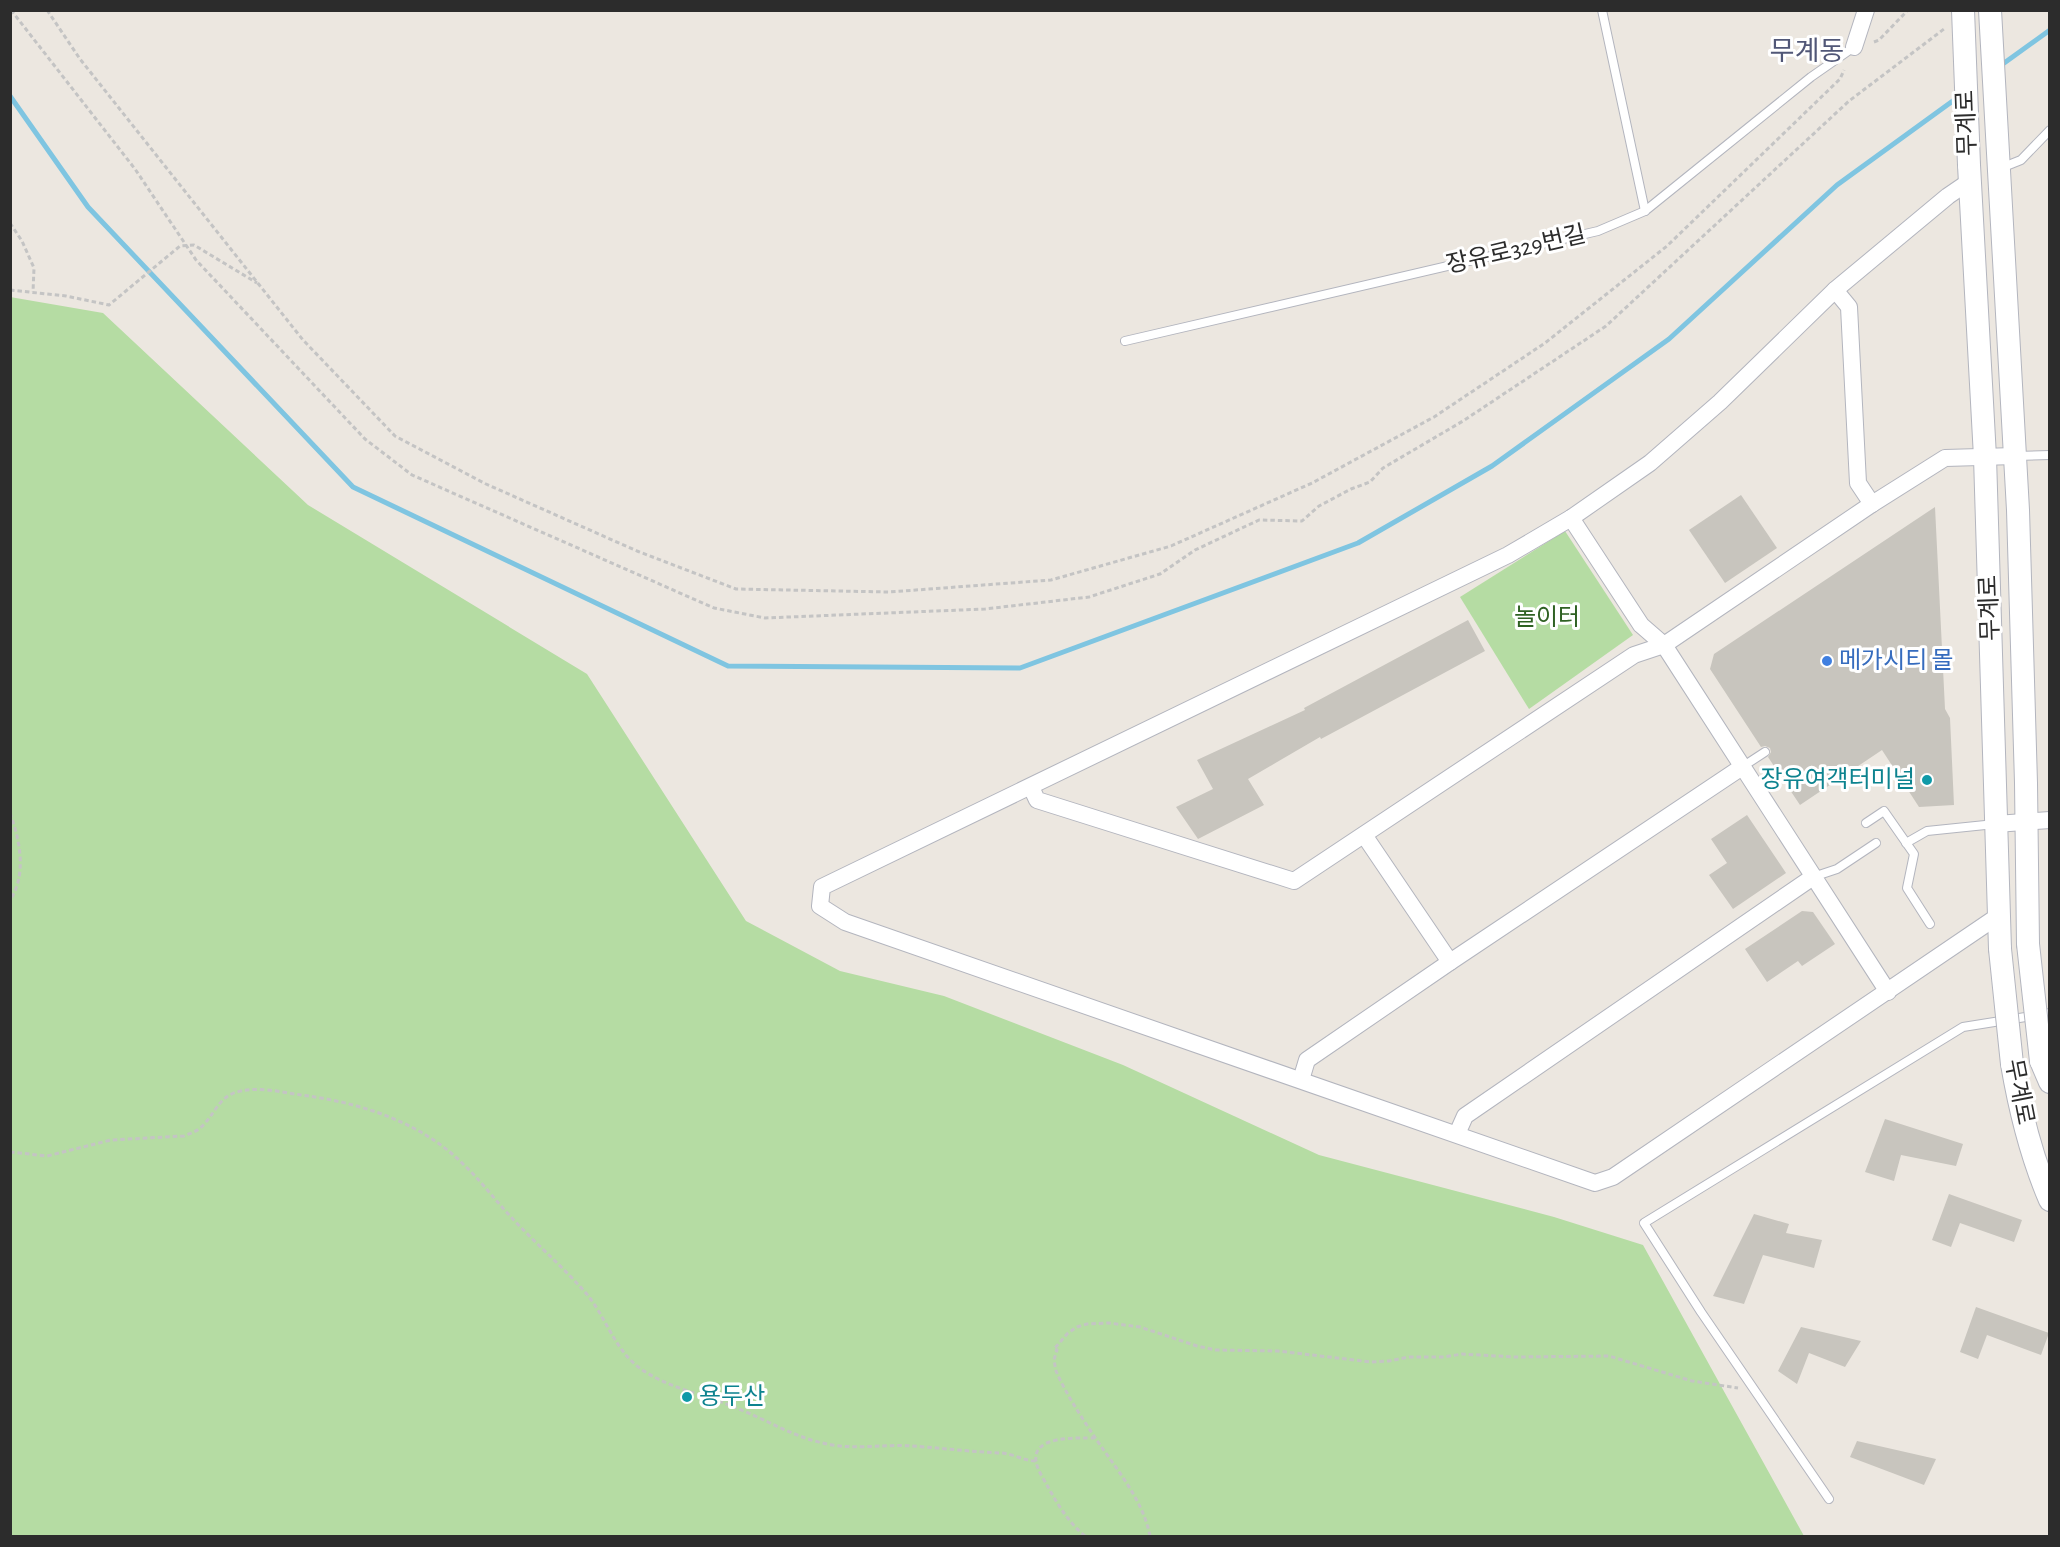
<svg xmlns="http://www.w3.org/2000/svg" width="2060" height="1547" font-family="'Alegreya Sans','Noto Sans KR',sans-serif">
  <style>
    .green { fill: #b5dca3 }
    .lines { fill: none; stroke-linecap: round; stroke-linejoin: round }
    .stream { stroke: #7fc5e1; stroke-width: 5 }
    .building { fill: #c8c5be }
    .service-casing { stroke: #b3b5be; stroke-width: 10 }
    .minor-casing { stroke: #b3b5be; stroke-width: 18 }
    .secondary-casing { stroke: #b3b5be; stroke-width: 24 }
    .path { stroke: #c4c4c4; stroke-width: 3; stroke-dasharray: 4.5 3; stroke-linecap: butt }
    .service { stroke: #fff; stroke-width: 8 }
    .minor { stroke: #fff; stroke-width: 16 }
    .secondary { stroke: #fff; stroke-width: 22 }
    .secondary-bridge-casing { stroke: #b3b5be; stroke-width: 24; stroke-linecap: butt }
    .secondary-bridge { stroke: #fff; stroke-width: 22 }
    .shop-dot { fill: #3f7fe0; stroke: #fff; stroke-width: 2 }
    .culture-dot { fill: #0f9aa8; stroke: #fff; stroke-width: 2 }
    .labels { text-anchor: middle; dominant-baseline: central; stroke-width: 6; stroke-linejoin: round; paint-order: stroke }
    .street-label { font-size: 24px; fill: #2c2c2c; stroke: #fff }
    .park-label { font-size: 24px; fill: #2f6123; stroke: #fff }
    .shop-label { font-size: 24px; fill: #366cbe; stroke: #fff; text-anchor: start }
    .culture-label { font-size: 24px; fill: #0d838f; stroke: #fff; text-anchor: end }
    .quarter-label { font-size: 27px; fill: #515777; stroke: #fff }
  </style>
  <rect width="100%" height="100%" fill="#ece7e0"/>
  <g class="green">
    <path d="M10,297L103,313L308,505L587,674L746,921L840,971L944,996L1123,1065L1319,1155L1554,1217L1643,1245L1804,1536H11Z"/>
    <path d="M1565,531L1633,635L1529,709L1460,597Z"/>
  </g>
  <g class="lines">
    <g class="stream">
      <path d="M2000,66L2050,30"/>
      <path d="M10,96L88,207L353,487L728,666L1020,668L1358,543L1492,466L1669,339L1837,185L1961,95"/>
    </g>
  </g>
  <g class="building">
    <path d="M1741,495L1777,548L1725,583L1689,530Z"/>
    <path d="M1935,507L1945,709L1950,718L1954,805L1919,807L1882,750L1800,805L1768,757L1771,752L1770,748L1765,746L1761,747L1710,669L1714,654Z"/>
    <path d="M1468,620L1485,651L1321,739L1320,737L1248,779L1264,805L1198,839L1176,807L1213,789L1197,760L1305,710L1304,708Z"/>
    <path d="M1747,815L1786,873L1733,909L1709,875L1727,863L1711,839Z"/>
    <path d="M1802,911L1813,912L1835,944L1802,966L1798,961L1767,982L1745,949Z"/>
    <path d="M1885,1119L1963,1144L1956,1166L1901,1155L1894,1181L1865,1172Z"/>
    <path d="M1949,1194L2022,1220L2014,1242L1960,1223L1951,1247L1932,1240Z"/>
    <path d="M1754,1214L1789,1224L1786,1233L1822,1240L1814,1268L1763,1255L1744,1304L1713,1296Z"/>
    <path d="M1976,1307L2049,1333L2041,1355L1987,1335L1978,1359L1960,1352Z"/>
    <path d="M1801,1327L1861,1341L1845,1367L1809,1353L1797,1384L1778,1371Z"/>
    <path d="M1857,1441L1936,1459L1924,1485L1850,1457Z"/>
  </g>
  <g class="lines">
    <defs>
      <g id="service">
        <path d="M1602,10L1645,211"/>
        <path d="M2001,168L2021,160L2050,130"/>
        <path d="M1125,341L1598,231L1645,211L1811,77L1854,47"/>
        <path d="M2015,456L2050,455"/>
        <path d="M1742,767L1765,752"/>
        <path d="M1866,823L1884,811L1914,854L1907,888L1930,924"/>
        <path d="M1906,843L1927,831L1995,824"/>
        <path d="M1813,877L1837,869L1876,843"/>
        <path d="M1829,1499L1701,1312L1644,1223L1963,1027L2050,1013"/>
      </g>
      <g id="minor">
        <path d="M1854,47L1866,10"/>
        <path d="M1970,181L1948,196L1835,290L1720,402L1650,463L1571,518L1508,555L822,887L820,906L845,922L1595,1183L1613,1177L1998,916"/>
        <path d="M1835,290L1849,307L1858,483L1872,504"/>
        <path d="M1571,518L1641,625L1664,645L1888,992"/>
        <path d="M1031,787L1037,800L1294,881L1634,655L1664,645L1872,504L1945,458L2015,456"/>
        <path d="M1996,824L2050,820"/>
        <path d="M1364,835L1450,962"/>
        <path d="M1301,1080L1307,1060L1450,962L1742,767"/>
        <path d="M1457,1134L1465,1116L1813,877"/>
      </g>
      <g id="secondary">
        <path d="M1990,10L2018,510L2026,783L2028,944"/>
        <path d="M1969,165L1985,457L2000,949"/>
        <path d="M2041,1061L2050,1082"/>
        <path d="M2012,1064C2020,1111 2031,1156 2050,1200"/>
      </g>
    </defs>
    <use href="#service" class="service-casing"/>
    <use href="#minor" class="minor-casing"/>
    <use href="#secondary" class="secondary-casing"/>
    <g class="path">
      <path d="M11,10L135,169L196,260L365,439L412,475L714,608L765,618L985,609L1089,597L1160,574L1195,550L1259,520L1302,521L1319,506L1351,489L1370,482L1383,468L1463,421L1606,326L1849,101L1944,29"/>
      <path d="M47,10L80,59L303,340L395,436L486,484L637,551L736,589L889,592L1051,580L1171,546L1312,483L1434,417L1545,343L1667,246L1840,79L1844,70"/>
      <path d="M1874,42L1879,40L1908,10"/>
      <path d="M10,223L22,241L34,268L33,292"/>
      <path d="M10,290L66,296L109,305L180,246L194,245L257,283"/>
      <path d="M10,813C20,840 27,875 10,900"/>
      <path d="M10,1152L47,1156L111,1140L184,1136C192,1133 200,1130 205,1123C217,1110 220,1095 241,1091C260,1087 282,1092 301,1095C358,1102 422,1122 464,1165C481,1181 495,1200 511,1217C535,1243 562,1266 585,1292C606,1316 614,1350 641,1369C667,1387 700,1394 729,1405C762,1417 792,1437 827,1444C855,1450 883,1444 912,1446C942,1448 972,1452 1002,1453C1014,1454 1024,1461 1036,1461"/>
      <path d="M1085,1536C1069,1523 1058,1505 1048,1487C1044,1479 1037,1470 1036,1461C1032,1435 1079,1438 1095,1438"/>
      <path d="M1150,1536C1143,1500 1117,1470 1096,1439C1082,1418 1066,1394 1056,1371L1054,1360L1057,1350L1054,1349L1068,1333L1077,1327L1087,1324L1109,1323L1140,1327L1197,1346L1216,1350L1278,1351L1371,1362L1389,1361L1409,1357H1444L1462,1354L1515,1357L1609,1356L1692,1381L1738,1388"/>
    </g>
    <use href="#service" class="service"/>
    <use href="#minor" class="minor"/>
    <use href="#secondary" class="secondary"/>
    <defs>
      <g id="secondary-bridge">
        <path d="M1963,10L1969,165"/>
        <path d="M2028,944L2041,1061"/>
        <path d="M2000,949L2012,1064"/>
      </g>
    </defs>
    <use href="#secondary-bridge" class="secondary-bridge-casing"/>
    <use href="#secondary-bridge" class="secondary-bridge"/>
  </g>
  <circle class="shop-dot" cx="1827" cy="661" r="6"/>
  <g class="culture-dot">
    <circle cx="1927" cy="780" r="6"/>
    <circle cx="687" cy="1397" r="6"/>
  </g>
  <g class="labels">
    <g class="street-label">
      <text transform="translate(1967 123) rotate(-92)">무계로</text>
      <text transform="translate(1516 250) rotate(-13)">장유로329번길</text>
      <text transform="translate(1990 608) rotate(-92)">무계로</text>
      <text transform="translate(2019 1092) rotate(79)">무계로</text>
    </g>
    <g class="park-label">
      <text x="1547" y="618">놀이터</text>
    </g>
    <g class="shop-label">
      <text x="1839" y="661">메가시티 몰</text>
    </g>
    <g class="culture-label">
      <text x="1915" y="780">장유여객터미널</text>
      <text x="699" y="1397" text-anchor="start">용두산</text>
    </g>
    <g class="quarter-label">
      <text x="1807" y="51">무계동</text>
    </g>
  </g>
  <rect width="2060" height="1547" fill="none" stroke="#2c2c2c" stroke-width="24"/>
</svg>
